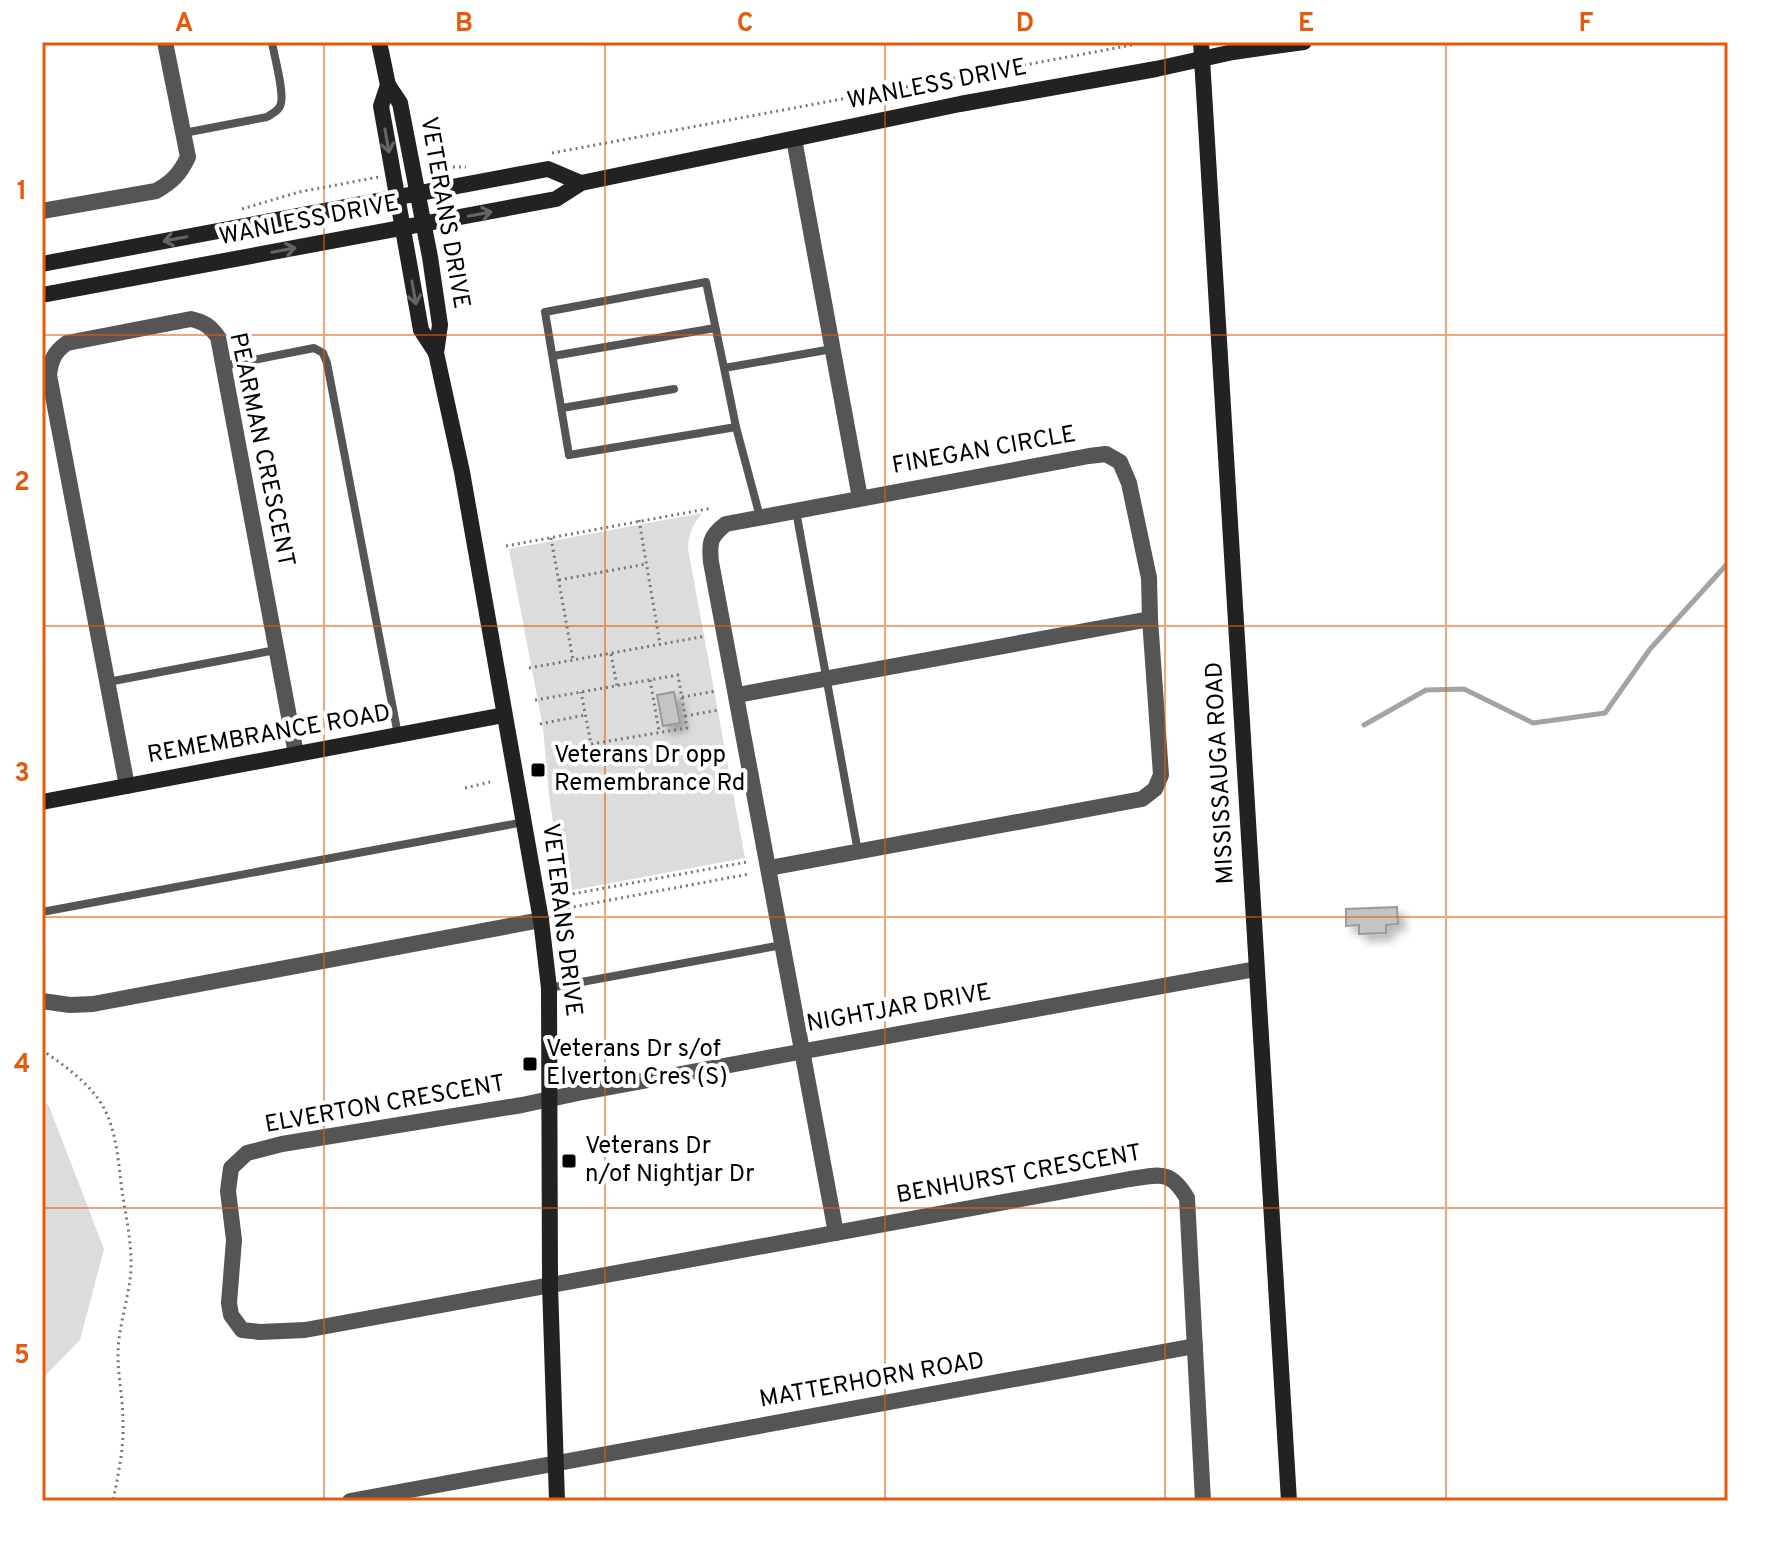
<svg xmlns="http://www.w3.org/2000/svg" width="1770" height="1543" font-family="Overpass,sans-serif">
  <style>
    .green { fill: #dcdcdc }
    .lines { fill: none; stroke-linecap: round; stroke-linejoin: round }
    .stream { stroke: #a3a3a3; stroke-width: 5 }
    .building { fill: #c4c4c4; stroke: #999; stroke-width: 2; filter: url(#shadow) }
    .path { stroke: #777; stroke-width: 3; stroke-dasharray: 2 4; stroke-linecap: butt }
    .lane { stroke: #555; stroke-width: 8 }
    .street { stroke: #555; stroke-width: 16 }
    .secondary { stroke: #222; stroke-width: 16 }
    .oneway { stroke: #646464 }
    .grid { fill: none; stroke: #e8590c; stroke-width: 2; stroke-opacity: 0.55 }
    .poi-dot { fill: #000; stroke: #fff; stroke-width: 3 }
    .labels { text-anchor: middle; dominant-baseline: central; stroke-width: 8; stroke-linejoin: round; paint-order: stroke }
    .street-label { font-size: 24px; fill: #000; stroke: #fff }
    .poi-label { font-size: 24px; fill: #000; stroke: #fff; text-anchor: start }
    .neatline { fill: none; stroke: #e8590c; stroke-width: 3 }
    .grid-label { font-size: 26px; text-anchor: middle; font-weight: bold; fill: #e8590c }
  </style>
  <defs>
    <filter id="shadow"><feDropShadow dx="7" dy="7" stdDeviation="4" flood-color="#0004"/></filter>
  </defs>
  <rect width="100%" height="100%" fill="#fff"/>
  <g class="green">
    <path d="M702,513C693,524 688,535 688,549L745,858L563,892L549,795L543,728L509,549Z"/>
    <path d="M42,1100L49,1106L104,1249L80,1340L42,1379Z"/>
  </g>
  <g class="lines">
    <path class="stream" d="M1364,725L1426,690L1464,689L1533,723L1605,713L1650,649L1728,563"/>
  </g>
  <g class="building">
    <path d="M674,692L680,723L663,726L657,695Z"/>
    <path d="M1397,907L1398,924L1386,925V933L1359,934V925L1346,926V909Z"/>
  </g>
  <g class="lines">
    <g class="path">
      <path d="M552,153L1132,45"/>
      <path d="M429,169L445,167H466"/>
      <path d="M242,209L299,192L379,177"/>
      <path d="M639,520L660,644"/>
      <path d="M551,538L573,660"/>
      <path d="M506,546L712,508"/>
      <path d="M559,580L646,564"/>
      <path d="M611,654L617,686"/>
      <path d="M529,668L706,636"/>
      <path d="M650,680L659,731"/>
      <path d="M682,697L716,691"/>
      <path d="M535,700C583,692 631,683 678,675L687,728L591,744L581,692"/>
      <path d="M685,716L719,710"/>
      <path d="M540,724L585,715"/>
      <path d="M465,788L490,782"/>
      <path d="M561,896L747,862"/>
      <path d="M562,909L749,874"/>
      <path d="M42,1050C62,1064 87,1081 101,1103C117,1129 118,1161 122,1191C126,1217 132,1244 131,1270C129,1299 118,1326 118,1355C118,1377 123,1400 123,1422C124,1449 118,1475 113,1501"/>
    </g>
    <g class="lane">
      <path d="M184,133L267,117C273,113 280,110 281,103C284,90 274,56 272,42"/>
      <path d="M553,356L715,328"/>
      <path d="M223,366L314,348L323,353L327,363L398,735"/>
      <path d="M724,368L706,282L545,312L569,455L736,427L724,368L832,349"/>
      <path d="M562,408L674,389"/>
      <path d="M736,427L760,517"/>
      <path d="M796,511L858,852"/>
      <path d="M108,682L276,650"/>
      <path d="M42,912L524,822"/>
      <path d="M549,988L782,945"/>
    </g>
    <g class="street">
      <path d="M794,139L860,498"/>
      <path d="M42,211L156,191C172,182 180,174 188,157L165,42"/>
      <path d="M737,695L1150,619"/>
      <path d="M127,786L49,375C51,360 54,352 67,343L191,319C204,322 210,326 218,337L296,754"/>
      <path d="M769,868L1142,799L1155,789L1161,775L1150,619L1149,578L1129,483L1120,462L1106,454L1089,456L726,524C710,536 709,543 711,562L836,1233"/>
      <path d="M42,1001L70,1005L93,1004L541,920"/>
      <path d="M350,1501L1195,1346"/>
      <path d="M1203,1501L1187,1198C1170,1169 1159,1175 1130,1179L305,1330L260,1332L242,1330L231,1315L229,1303L234,1240L228,1191L231,1168L247,1153L282,1144L522,1105L578,1093L783,1055L1256,969"/>
    </g>
    <g class="secondary">
      <path d="M379,42L388,85L400,103L430,257L440,325L436,353L462,472L541,920L549,988L550,1285L557,1501"/>
      <path d="M1201,42L1289,1501"/>
      <path d="M388,85L381,106L421,330L436,353"/>
      <path d="M42,264L548,169L581,183"/>
      <path d="M42,295L556,199L581,183L960,104L1156,69L1233,52L1304,42"/>
      <path d="M42,802L504,715"/>
    </g>
  </g>
  <defs><path id="oneway-shaft" d="M-6 0H5M1.5-3L5.5 0L1.5 3" fill="none" stroke-width="1.6" stroke-linecap="round" stroke-linejoin="round" transform="scale(2)"/></defs>
  <g class="oneway">
    <use href="#oneway-shaft" transform="translate(387 141) rotate(80)"/>
    <use href="#oneway-shaft" transform="translate(480 214) rotate(-11)"/>
    <use href="#oneway-shaft" transform="translate(175 239) rotate(169)"/>
    <use href="#oneway-shaft" transform="translate(284 250) rotate(-11)"/>
    <use href="#oneway-shaft" transform="translate(414 293) rotate(80)"/>
  </g>
  <path class="grid" d="M324,42V1501M605,42V1501M885,42V1501M1165,42V1501M1446,42V1501M42,335H1728M42,626H1728M42,917H1728M42,1208H1728"/>
  <g class="poi-dot">
    <rect x="530" y="762" width="16" height="16" rx="4"/>
    <rect x="522" y="1056" width="16" height="16" rx="4"/>
    <rect x="561" y="1153" width="16" height="16" rx="4"/>
  </g>
  <g class="labels">
    <g class="street-label">
      <text transform="translate(937 85) rotate(-11)">WANLESS DRIVE</text>
      <text transform="translate(444 213) rotate(80)">VETERANS DRIVE</text>
      <text transform="translate(309 221) rotate(-11)">WANLESS DRIVE</text>
      <text transform="translate(261 450) rotate(78)">PEARMAN CRESCENT</text>
      <text transform="translate(984 451) rotate(-10)">FINEGAN CIRCLE</text>
      <text transform="translate(269 735) rotate(-10)">REMEMBRANCE ROAD</text>
      <text transform="translate(1221 773) rotate(-93)">MISSISSAUGA ROAD</text>
      <text transform="translate(561 920) rotate(83)">VETERANS DRIVE</text>
      <text transform="translate(899 1009) rotate(-10)">NIGHTJAR DRIVE</text>
      <text transform="translate(385 1105) rotate(-10)">ELVERTON CRESCENT</text>
      <text transform="translate(1019 1175) rotate(-10)">BENHURST CRESCENT</text>
      <text transform="translate(872 1381) rotate(-10)">MATTERHORN ROAD</text>
    </g>
    <g class="poi-label">
      <text x="554" y="756">Veterans Dr opp<tspan x="554" dy="28">Remembrance Rd</tspan></text>
      <text x="546" y="1050">Veterans Dr s/of<tspan x="546" dy="28">Elverton Cres (S)</tspan></text>
      <text x="585" y="1147">Veterans Dr<tspan x="585" dy="28">n/of Nightjar Dr</tspan></text>
    </g>
  </g>
  <rect width="1770" height="1543" fill="none" stroke="#ffffff" stroke-width="88"/>
  <rect x="44" y="44" width="1682" height="1455" class="neatline"/>
  <g class="grid-label">
    <text x="184" y="31">A</text>
    <text x="464" y="31">B</text>
    <text x="745" y="31">C</text>
    <text x="1025" y="31">D</text>
    <text x="1306" y="31">E</text>
    <text x="1586" y="31">F</text>
    <text x="22" y="199">1</text>
    <text x="22" y="490">2</text>
    <text x="22" y="781">3</text>
    <text x="22" y="1072">4</text>
    <text x="22" y="1363">5</text>
  </g>
</svg>
